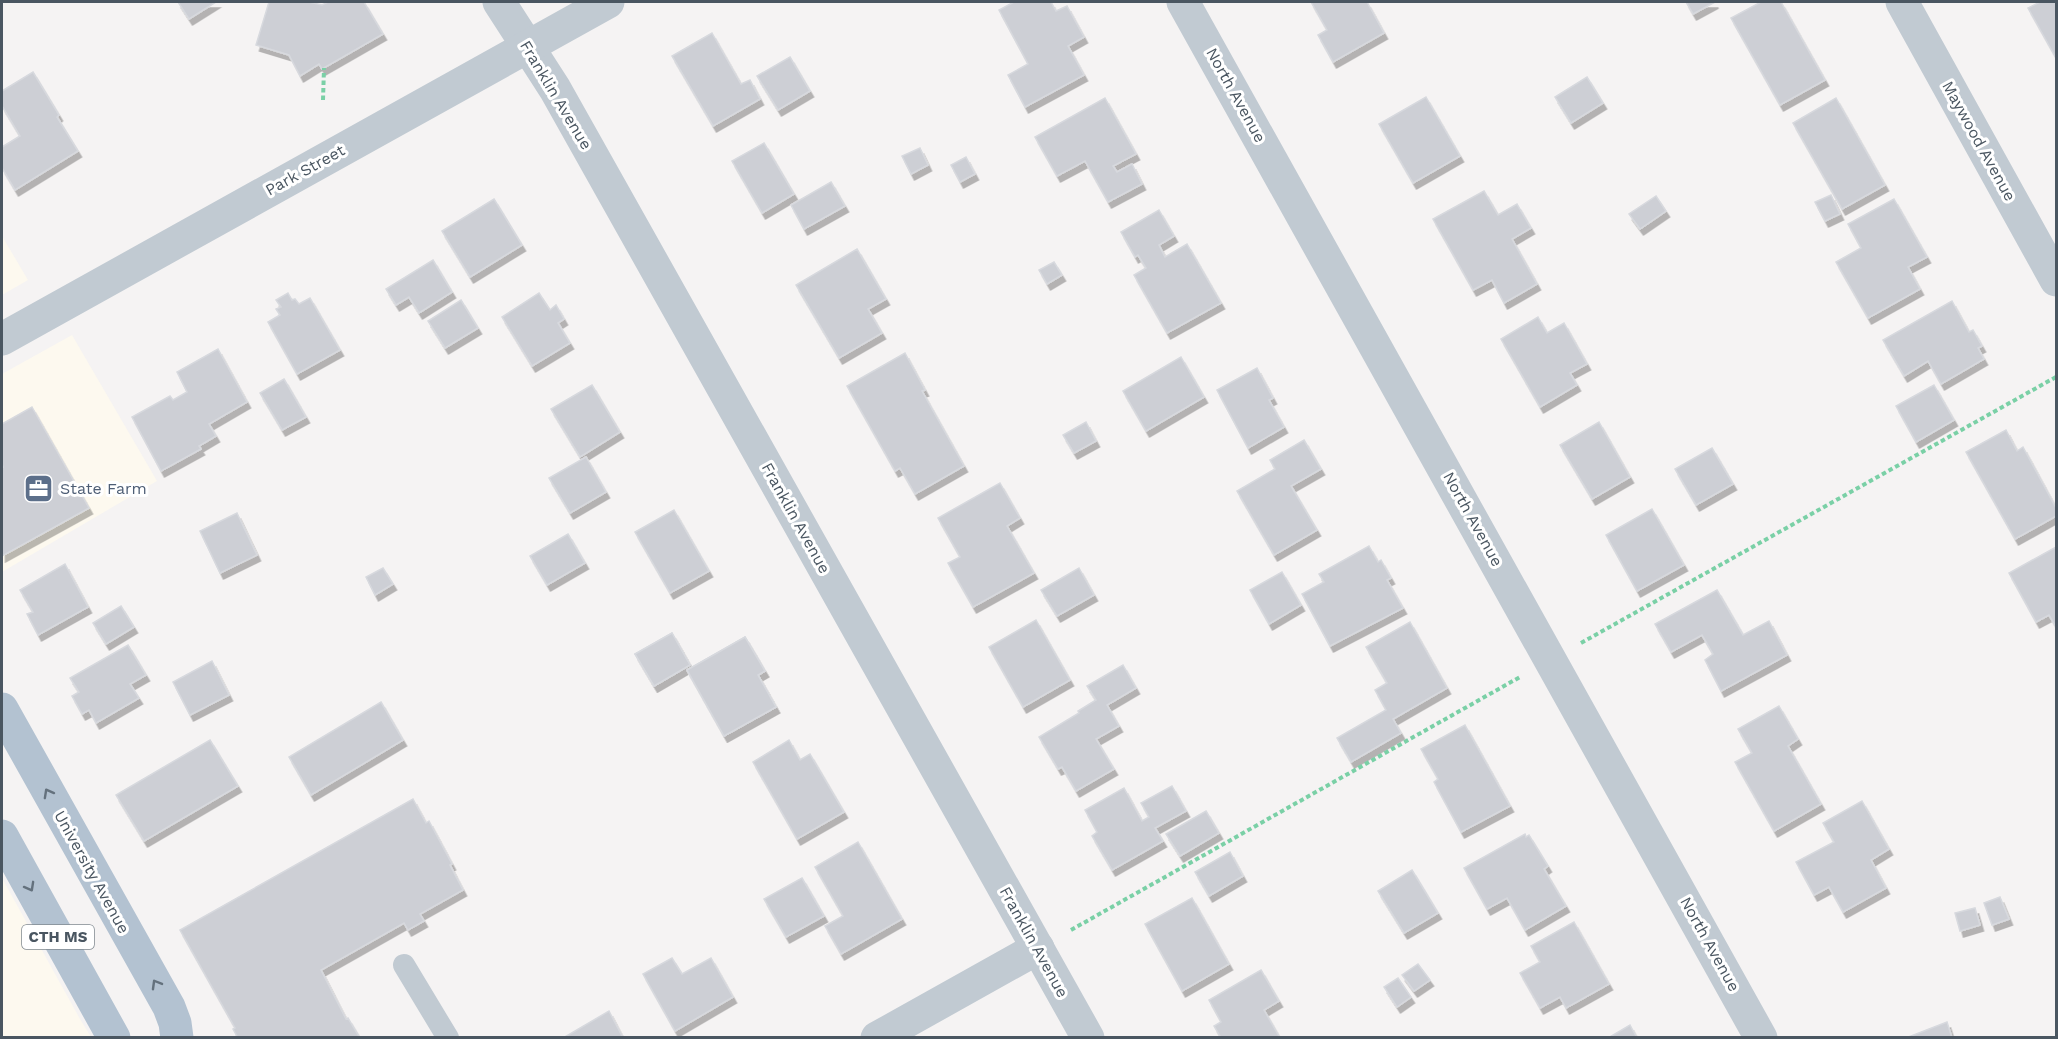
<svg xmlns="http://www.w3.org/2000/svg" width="2058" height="1039" font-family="'Work Sans',sans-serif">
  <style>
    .commercial { fill: #fdf9ef }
    .building { fill: #cdcfd5; stroke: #d7d9de; stroke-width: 1.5; filter: url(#shadow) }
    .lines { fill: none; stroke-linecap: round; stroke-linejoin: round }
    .path { stroke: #7ad0a6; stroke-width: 4; stroke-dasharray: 4.5 3; stroke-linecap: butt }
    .lane { stroke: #c1cad2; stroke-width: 22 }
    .street { stroke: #c1cad2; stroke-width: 33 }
    .primary { stroke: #b3c2d1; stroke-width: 33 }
    .oneway { stroke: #64717d }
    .labels { text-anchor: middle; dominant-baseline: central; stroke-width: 6; stroke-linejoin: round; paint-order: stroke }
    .shield { fill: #fff; stroke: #808990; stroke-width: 1.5 }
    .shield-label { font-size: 15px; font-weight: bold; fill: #4a5661 }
    .street-label { font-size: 16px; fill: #4a5661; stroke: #fff }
    .service-label { font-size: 16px; fill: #4e5e75; stroke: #fff; text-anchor: start }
  </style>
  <defs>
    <filter id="shadow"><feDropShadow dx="3.5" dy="6" stdDeviation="0" flood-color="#0004"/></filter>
  </defs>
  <rect width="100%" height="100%" fill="#f5f3f3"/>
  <g class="commercial">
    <path d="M2,236L28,280L2,295Z"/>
    <path d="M72,335L157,481L2,572V374Z"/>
    <path d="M2,878L80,1019L91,1037H2Z"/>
  </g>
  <g class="building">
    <path d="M178,2H216L189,19Z"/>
    <path d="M269,2H309L322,5L328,2H364L383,34L322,69L319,64L300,76L289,55L256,45Z"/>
    <path d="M1014,2H1051L1056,11L1067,6L1084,37L1068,46L1084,75L1025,107L1008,75L1028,64L999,10Z"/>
    <path d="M1311,2H1367L1384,33L1333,62L1318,35L1327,30Z"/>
    <path d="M1686,2H1715L1693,14Z"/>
    <path d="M1761,2H1781L1825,80L1780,105L1731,18Z"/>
    <path d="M2040,2H2056V58L2028,8Z"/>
    <path d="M712,33L741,84L750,80L760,99L713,126L672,56Z"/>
    <path d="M790,57L810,91L778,110L757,76Z"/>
    <path d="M33,72L59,115L57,117L78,151L15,190L2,168V147L20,136L2,106V91Z"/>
    <path d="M1587,77L1603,103L1571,123L1555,97Z"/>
    <path d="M1426,97L1460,156L1413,183L1379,124Z"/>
    <path d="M1105,98L1136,154L1113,166L1117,172L1132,164L1142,184L1108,202L1085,161L1057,176L1035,137Z"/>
    <path d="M1836,98L1885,185L1842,209L1793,123Z"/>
    <path d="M764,143L794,194L762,213L732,161Z"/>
    <path d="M920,148L928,165L911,174L902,156Z"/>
    <path d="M966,157L975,174L960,182L951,165Z"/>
    <path d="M831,182L845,206L804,229L791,205Z"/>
    <path d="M1484,191L1498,215L1517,204L1531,228L1512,239L1537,284L1504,303L1492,280L1473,290L1433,219Z"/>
    <path d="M1831,195L1840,214L1825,221L1815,202Z"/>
    <path d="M1656,196L1666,211L1640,229L1629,214Z"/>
    <path d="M494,199L522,245L470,277L442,231Z"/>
    <path d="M1894,199L1927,257L1908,267L1920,289L1868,318L1836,262L1861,248L1848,224Z"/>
    <path d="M1159,210L1174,236L1159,245L1165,257L1187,244L1221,303L1167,333L1134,275L1146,268L1138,255L1135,257L1121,232Z"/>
    <path d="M857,249L886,299L868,309L882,333L839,358L796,285Z"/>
    <path d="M433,260L452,292L419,313L409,297L396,305L386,289Z"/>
    <path d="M1054,262L1062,275L1047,284L1039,270Z"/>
    <path d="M288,293L292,300L295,299L299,304L310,298L340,350L297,374L268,322L280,315L276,309L281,307L276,300Z"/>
    <path d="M539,293L550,310L556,305L564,319L558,323L570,343L532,366L502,317Z"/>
    <path d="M461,300L478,328L445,348L428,321Z"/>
    <path d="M1952,301L1969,332L1973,330L1982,346L1978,348L1984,359L1941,384L1928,361L1904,376L1883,340Z"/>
    <path d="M1538,317L1547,333L1564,323L1587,364L1570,373L1577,385L1540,407L1501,339Z"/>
    <path d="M218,349L247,402L209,424L216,436L199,446L201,449L161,471L132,417L170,396L173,400L187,392L177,372Z"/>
    <path d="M905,353L925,390L922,391L964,466L915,494L900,468L895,471L847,386Z"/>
    <path d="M1181,357L1204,397L1146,431L1123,391Z"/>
    <path d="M1257,368L1273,398L1269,400L1284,427L1248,448L1217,390Z"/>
    <path d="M284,379L306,417L282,430L260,393Z"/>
    <path d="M592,385L620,432L580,457L551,409Z"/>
    <path d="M1934,385L1954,420L1916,442L1896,406Z"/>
    <path d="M32,407L89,508L2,556V467H3L2,464V424Z"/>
    <path d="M1086,422L1096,441L1074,453L1063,435Z"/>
    <path d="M1599,422L1630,477L1592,499L1560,445Z"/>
    <path d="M2006,430L2017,451L2023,447L2056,508V516L2015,539L1966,452Z"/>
    <path d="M1304,440L1321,469L1291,486L1317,530L1274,555L1237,491L1275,469L1270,460Z"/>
    <path d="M1712,448L1733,484L1696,505L1675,469Z"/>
    <path d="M586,457L606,492L570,513L549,478Z"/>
    <path d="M1000,483L1020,518L1007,526L1034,573L973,607L948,563L960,557L938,518Z"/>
    <path d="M1652,509L1684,565L1637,591L1606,535Z"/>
    <path d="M674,510L709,571L670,593L635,532Z"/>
    <path d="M237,513L257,555L220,573L200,531Z"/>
    <path d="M568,534L585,563L547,585L530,556Z"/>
    <path d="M1369,546L1378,562L1381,560L1391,578L1387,580L1403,608L1330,646L1302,594L1324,582L1319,574Z"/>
    <path d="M2056,547V627L2049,615L2036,622L2009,573Z"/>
    <path d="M65,564L88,607L38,635L27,614L33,612L20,590Z"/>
    <path d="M383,568L393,584L375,595L366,577Z"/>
    <path d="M1079,568L1094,595L1057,616L1041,590Z"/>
    <path d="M1282,572L1301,605L1269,624L1250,590Z"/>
    <path d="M1717,590L1743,635L1769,621L1787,655L1721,691L1705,660L1713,654L1702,635L1671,652L1655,624Z"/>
    <path d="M121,606L134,627L106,644L93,623Z"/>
    <path d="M1036,620L1070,680L1023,707L989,647Z"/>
    <path d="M1410,622L1447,688L1393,719L1401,733L1351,762L1337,738L1386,710L1375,690L1387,683L1366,647Z"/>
    <path d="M672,633L690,665L654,686L635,654Z"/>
    <path d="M672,633L690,665L654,686L635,654Z"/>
    <path d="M745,637L765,671L758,675L776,707L724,736L687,670Z"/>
    <path d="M745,637L765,671L758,675L776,707L724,736L687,670Z"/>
    <path d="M128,645L146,675L130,684L139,698L96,723L89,710L82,714L72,696L79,692L70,678Z"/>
    <path d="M212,661L229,695L190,715L173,682Z"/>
    <path d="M1123,665L1136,688L1107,705L1119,726L1096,739L1114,769L1076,791L1062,767L1058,769L1039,737L1079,713L1078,711L1096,700L1087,686Z"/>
    <path d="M381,702L403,740L311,795L289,757Z"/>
    <path d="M1779,706L1798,739L1788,746L1821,804L1774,831L1735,762L1752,753L1738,729Z"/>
    <path d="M1465,725L1510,806L1461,832L1434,782L1438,779L1421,749Z"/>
    <path d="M210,740L238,786L144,841L116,795Z"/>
    <path d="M789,740L800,760L810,754L844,812L797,839L753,762Z"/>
    <path d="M1172,786L1186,811L1155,828L1163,841L1112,870L1092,836L1097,832L1085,810L1124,788L1142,821L1149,817L1141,803Z"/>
    <path d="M413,799L426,823L429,821L452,864L450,865L463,890L420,914L424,921L408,930L404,923L321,970L346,1019L348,1018L360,1038H238L233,1029L235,1028L180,930Z"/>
    <path d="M1862,801L1889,849L1871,860L1886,888L1843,912L1829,887L1814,895L1796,862L1834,842L1823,823Z"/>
    <path d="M1206,811L1219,833L1180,856L1166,834Z"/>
    <path d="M1525,834L1526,837L1529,835L1548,866L1544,869L1566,906L1525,930L1507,898L1487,909L1464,868Z"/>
    <path d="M858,842L902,919L841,954L825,926L843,916L815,867Z"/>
    <path d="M1230,852L1243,876L1209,896L1195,872Z"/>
    <path d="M1412,870L1438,913L1404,933L1378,891Z"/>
    <path d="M802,878L824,916L786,937L764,899Z"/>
    <path d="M2000,897L2009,919L1992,925L1984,903Z"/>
    <path d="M1192,898L1229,964L1182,991L1145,924Z"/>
    <path d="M1975,908L1980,925L1960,931L1955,913Z"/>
    <path d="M1574,922L1609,984L1566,1008L1560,997L1540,1008L1520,973L1540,962L1531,946Z"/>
    <path d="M672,958L682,974L711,958L733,997L675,1031L643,974Z"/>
    <path d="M1418,964L1430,980L1414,991L1402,975Z"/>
    <path d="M1261,970L1279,1001L1264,1010L1280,1038H1221L1214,1026L1221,1022L1209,1000Z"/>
    <path d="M1398,978L1411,997L1397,1007L1384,987Z"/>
    <path d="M609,1011L623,1038H563Z"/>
    <path d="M1947,1022L1952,1038H1906Z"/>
    <path d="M1630,1025L1637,1038H1608Z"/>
  </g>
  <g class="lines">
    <g class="path">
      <path d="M323,100L324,68"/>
      <path d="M1581,643L2056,377"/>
      <path d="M1071,930L1520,677"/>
    </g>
    <path class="lane" d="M404,965L448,1038"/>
    <g class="street">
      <path d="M499,2L555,89L1088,1038"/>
      <path d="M1183,2L1761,1038"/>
      <path d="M1902,2L2056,280"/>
      <path d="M2,339L608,2"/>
      <path d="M877,1038L1038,948"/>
    </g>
    <g class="primary">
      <path d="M2,709L169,1007L175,1023L177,1038"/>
      <path d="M2,836L114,1038"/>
    </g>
  </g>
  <defs><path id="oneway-chevron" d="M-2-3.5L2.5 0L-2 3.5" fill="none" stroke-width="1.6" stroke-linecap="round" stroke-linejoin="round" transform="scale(1.5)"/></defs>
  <g class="oneway">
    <use href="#oneway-chevron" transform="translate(48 793) rotate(-119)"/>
    <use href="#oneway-chevron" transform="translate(30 887) rotate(61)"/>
    <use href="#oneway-chevron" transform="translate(156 984) rotate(-120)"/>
  </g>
  <defs>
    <symbol id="office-square" viewBox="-11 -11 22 22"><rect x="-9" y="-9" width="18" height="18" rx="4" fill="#5c6f8a" stroke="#fff"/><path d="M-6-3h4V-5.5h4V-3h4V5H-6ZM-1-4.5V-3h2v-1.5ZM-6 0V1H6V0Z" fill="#fff"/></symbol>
  </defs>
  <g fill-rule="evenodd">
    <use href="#office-square" x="22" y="472" width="33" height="33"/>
  </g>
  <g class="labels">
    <rect class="shield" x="22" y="925" width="72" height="24" rx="4.5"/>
    <g class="shield-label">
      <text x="58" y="937">CTH MS</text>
    </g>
    <g class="street-label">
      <text transform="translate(556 95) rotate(59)">Franklin Avenue</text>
      <text transform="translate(1236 95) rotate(61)">North Avenue</text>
      <text transform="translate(1979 141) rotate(61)">Maywood Avenue</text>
      <text transform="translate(305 170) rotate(-29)">Park Street</text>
      <text transform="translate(796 518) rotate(61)">Franklin Avenue</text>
      <text transform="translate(1473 519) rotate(61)">North Avenue</text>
      <text transform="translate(92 872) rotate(61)">University Avenue</text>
      <text transform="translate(1034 942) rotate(61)">Franklin Avenue</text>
      <text transform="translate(1710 944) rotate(61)">North Avenue</text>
    </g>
    <g class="service-label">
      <text x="60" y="488">State Farm</text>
    </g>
  </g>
  <rect width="2058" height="1039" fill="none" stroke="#4a5661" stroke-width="6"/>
</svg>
